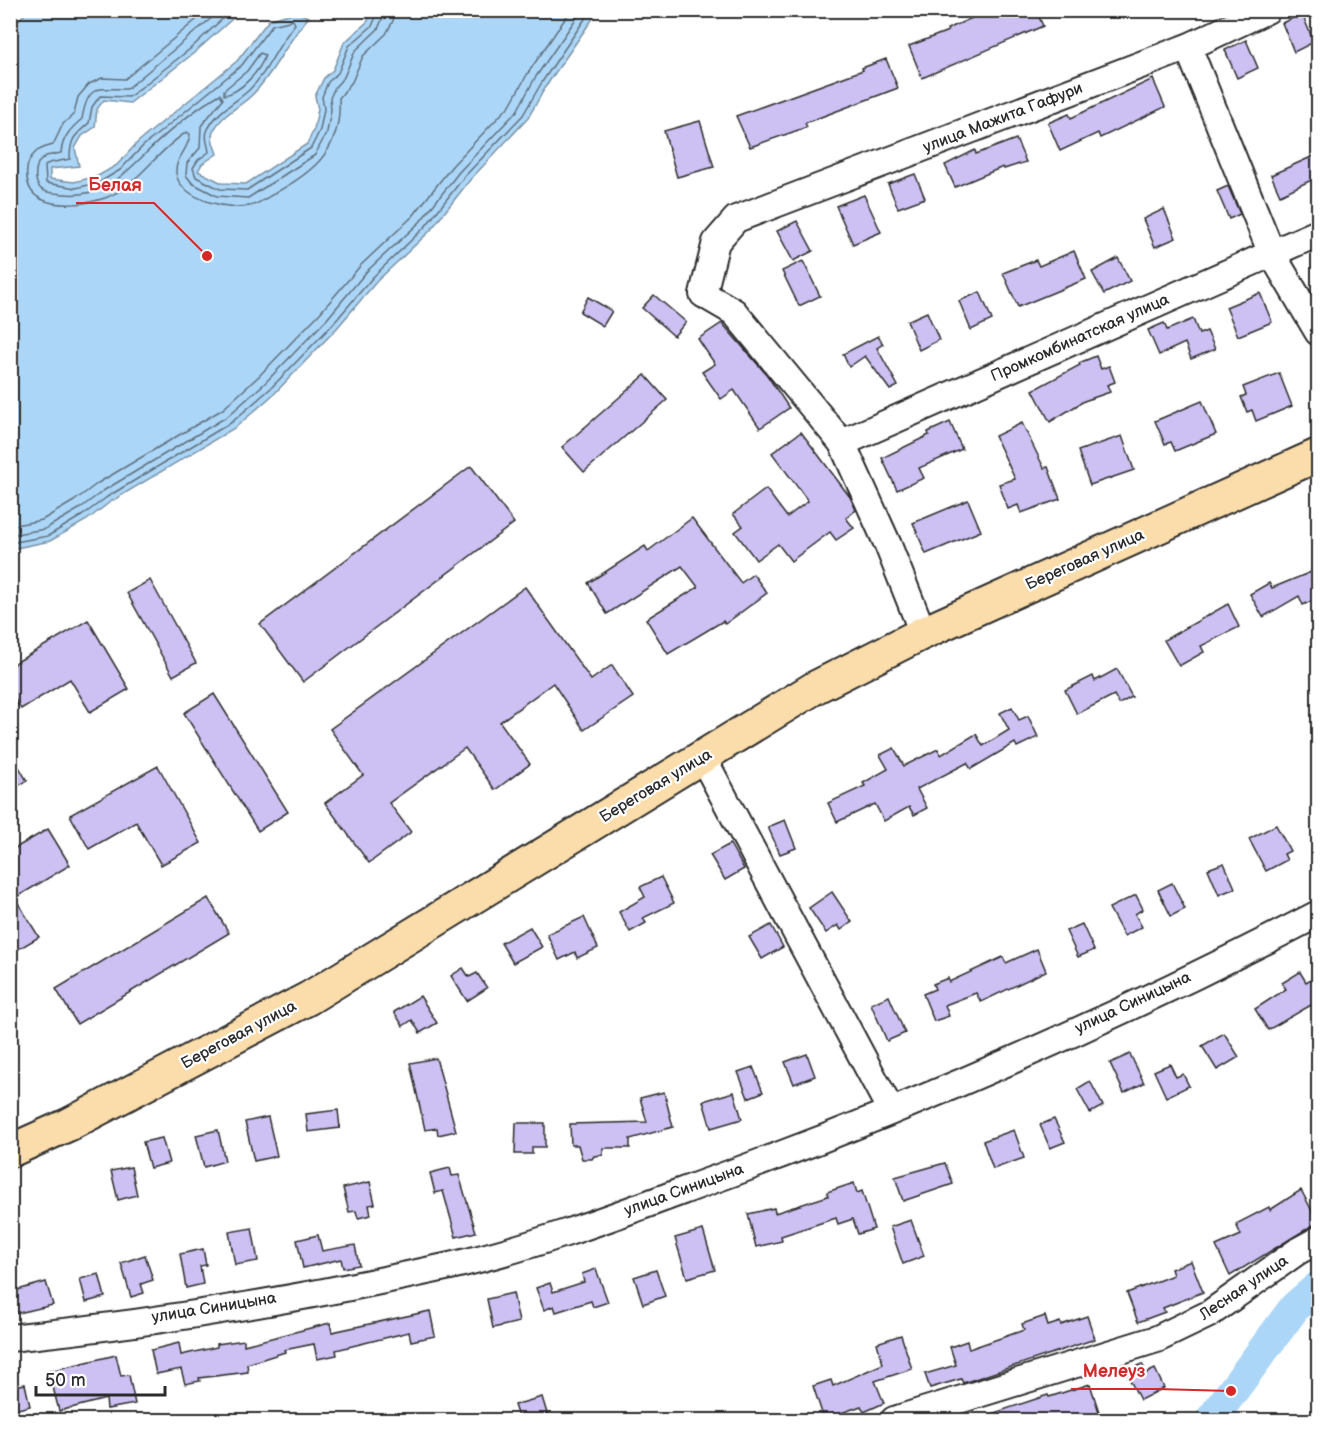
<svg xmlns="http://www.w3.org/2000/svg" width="1329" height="1431" font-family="'Balsamiq Sans',sans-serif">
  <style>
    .water { fill: #acd6f7; stroke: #7892a5; stroke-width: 1.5 }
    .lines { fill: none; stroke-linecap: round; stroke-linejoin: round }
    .shore { stroke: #5f6f7d; stroke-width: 1.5 }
    .river { stroke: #acd6f7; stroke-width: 32 }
    .building { fill: #cdc0f2; stroke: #2b2b2b; stroke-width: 1.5 }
    .minor-casing { stroke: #2b2b2b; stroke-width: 30 }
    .major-casing { stroke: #2b2b2b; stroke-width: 36 }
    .minor { stroke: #fff; stroke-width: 26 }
    .major { stroke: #fbddab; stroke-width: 32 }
    .labels { text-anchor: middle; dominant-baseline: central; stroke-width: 4.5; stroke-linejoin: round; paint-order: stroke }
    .street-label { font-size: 16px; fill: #2b2b2b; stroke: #fff }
    .leader { fill: none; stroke: #d62828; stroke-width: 2 }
    .callout-dot { fill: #d62828; stroke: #fff; stroke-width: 2 }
    .callout-label { font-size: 18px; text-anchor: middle; font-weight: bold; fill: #d62828; stroke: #fff; stroke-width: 4.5; stroke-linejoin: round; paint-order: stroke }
  </style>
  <rect width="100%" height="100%" fill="#fff"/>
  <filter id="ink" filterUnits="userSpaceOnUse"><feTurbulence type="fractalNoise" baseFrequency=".0167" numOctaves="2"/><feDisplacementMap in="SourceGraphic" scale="12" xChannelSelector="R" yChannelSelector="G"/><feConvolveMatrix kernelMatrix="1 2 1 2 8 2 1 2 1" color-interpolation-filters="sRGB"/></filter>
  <g filter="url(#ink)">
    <path class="water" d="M28,11H241L194,53L130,103L104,100L97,109L95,127L82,136L75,148L79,166L50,169V179L74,182L98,176L117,165L138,142L237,61L269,20L295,12L309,17C287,41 276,70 254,93C241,107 222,113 213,132C210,139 215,147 217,154L202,164L198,171L222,183L246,184L307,144L314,129L318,109L315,96L324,78L333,70L344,43L367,22L374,11H598L546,86L528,118L469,181L430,231L377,281L337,328L275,393L236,427L110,502L87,520L50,541L11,549L10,28Z"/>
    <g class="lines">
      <g class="shore">
        <path d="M208,10L125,79L102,78L89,84L78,97L74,114L63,124L53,145C47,147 41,148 36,152C22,164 24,191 41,199C59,208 86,204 105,198C138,186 157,150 187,132L190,134C189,150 175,157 176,173C179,200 235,213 256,204C303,177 343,159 339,98L352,82L363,56L386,34L393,21L395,10"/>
        <path d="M221,10L127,89C98,89 88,83 82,119C71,128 62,138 61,153L46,156L38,163C35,171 34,183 41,189C47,194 56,193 64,194C102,198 122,177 147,152C168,132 195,109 220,94L223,99L201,126L200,148L187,163L186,175L192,183L217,196L248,198L315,155L327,132L331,110L330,98L335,87L344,77L355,51L378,29L386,10"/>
        <path d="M232,10L190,49L129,97L100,96L92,107L89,123C74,136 70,139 70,159L49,163L45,166L46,183L76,188L100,182L120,170L143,146L242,65L272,25L293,20L295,24C277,45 269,71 249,90C235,103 218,110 208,129C204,137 208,144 209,152L198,160L193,168L196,177L220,189L247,190L311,148L320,130L324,109L322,97L328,82L338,73L349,46L372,26L379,10"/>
        <path d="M260,53L265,55C261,70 240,93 224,95V90L247,71Z"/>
        <path d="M10,526L42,520L74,501L98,483L223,409L259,376L320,313L361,265L413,216L452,166L510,105L528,73L571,10"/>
        <path d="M10,535L45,529L79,509L103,491L228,416L265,383L327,319L367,271L420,222L459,172L517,111L535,78L582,10"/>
        <path d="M10,543L48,536L83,515L107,497L232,422L271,388L333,324L373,277L425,227L464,177L523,115L542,82L591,10"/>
      </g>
      <path class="river" d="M1211,1420L1295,1307L1318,1287"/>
    </g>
    <g class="building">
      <path d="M990,10H1036L1043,26L922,78L909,46L948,31L947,29Z"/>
      <path d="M1302,14L1314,42L1294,52L1282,23Z"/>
      <path d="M1246,40L1258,68L1237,78L1225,50Z"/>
      <path d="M886,59L898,88L805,123L807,127L750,147L736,116L863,70L862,68Z"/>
      <path d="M1153,79L1165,107L1100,138L1098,133L1060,151L1048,123L1069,114L1071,118Z"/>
      <path d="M700,121L714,167L677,177L664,131Z"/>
      <path d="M1016,139L1026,162L1004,169L1003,167L955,187L945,165L975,150L976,154Z"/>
      <path d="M1318,154V177L1280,195L1271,175Z"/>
      <path d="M915,174L925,198L898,208L888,184Z"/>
      <path d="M1228,186L1240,214L1229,219L1217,191Z"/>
      <path d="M864,195L881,232L853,244L836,206Z"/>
      <path d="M1164,209L1176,238L1155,247L1143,219Z"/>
      <path d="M797,221L813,251L793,261L777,231Z"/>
      <path d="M1074,251L1086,279L1018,307L1003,273L1036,260L1039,266Z"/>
      <path d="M1118,258L1130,281L1104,294L1092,272Z"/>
      <path d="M803,261L820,296L799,306L782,271Z"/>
      <path d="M980,292L992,320L971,330L959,301Z"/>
      <path d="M1260,293L1272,322L1238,336L1226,307Z"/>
      <path d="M654,295L686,322L674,336L642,308Z"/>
      <path d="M588,297L612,311L603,326L580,312Z"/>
      <path d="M927,312L939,340L919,350L907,321Z"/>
      <path d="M1193,319L1199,334L1207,331L1215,349L1191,359L1185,343L1159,355L1148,330L1164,323L1167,330Z"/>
      <path d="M722,323L767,375L789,408L760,428L734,390L721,399L702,372L715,364L698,339Z"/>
      <path d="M878,336L883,344L877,348L898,386L890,390L865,356L849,367L843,354Z"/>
      <path d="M1096,356L1101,369L1109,366L1115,382L1107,385L1110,392L1084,401L1050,422L1033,390L1080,365L1079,363Z"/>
      <path d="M1279,373L1292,406L1256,421L1252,410L1247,412L1241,397L1246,395L1243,387Z"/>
      <path d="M645,375L667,400L584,472L562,447Z"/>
      <path d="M1202,401L1216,434L1175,451L1171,442L1165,444L1155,421Z"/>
      <path d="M950,422L962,449L919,468L924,478L897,490L882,458L929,435L928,432Z"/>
      <path d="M1022,423L1044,468L1048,467L1060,499L1021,513L1018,505L1008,509L999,484L1015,479L995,436Z"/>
      <path d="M801,432L850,497L856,510L846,518L854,528L836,540L830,532L791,561L778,544L756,560L735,532L743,526L733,514L766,489L787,517L808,501L772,453Z"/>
      <path d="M1122,436L1134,470L1090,485L1078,451Z"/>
      <path d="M471,466L514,523L303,682L260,624Z"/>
      <path d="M968,500L981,531L926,554L913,523Z"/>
      <path d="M692,518L741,583L753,574L767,593L725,624L723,621L668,654L646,619L698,587L682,566L607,614L588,583L645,546L648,551Z"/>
      <path d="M1311,572L1318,589V598L1303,605L1299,596L1263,617L1250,594L1269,583L1272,588Z"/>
      <path d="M150,580L196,663L173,676L127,593Z"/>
      <path d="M525,587L591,680L612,665L633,697L584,730L553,683L500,722L530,764L495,790L465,748L389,803L411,832L369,863L325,803L363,775L330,729Z"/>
      <path d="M1228,604L1239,627L1201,646L1204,652L1179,666L1164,640Z"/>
      <path d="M88,620L129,689L90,712L70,679L21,709L10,691V666Z"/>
      <path d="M1117,669L1132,697L1119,704L1114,695L1077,714L1065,690L1093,676L1095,681Z"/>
      <path d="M214,694L288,812L258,831L184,713Z"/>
      <path d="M1012,707L1019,720L1028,716L1038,737L1017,747L1015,743L971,769L967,763L917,789L927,808L914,815L909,807L884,821L875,804L837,822L828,803L865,786L863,783L888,769L880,755L894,748L904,766L938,749L941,755L976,734L983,746L1009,730L1000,713Z"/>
      <path d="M10,751L27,781L10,790Z"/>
      <path d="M158,766L201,843L161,865L136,822L89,849L70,815Z"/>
      <path d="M785,820L796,848L780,854L768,827Z"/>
      <path d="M1276,825L1290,851L1284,854L1287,860L1266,871L1249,839Z"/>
      <path d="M48,829L70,865L15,898L39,937L10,954V851Z"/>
      <path d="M730,844L744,869L725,880L710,855Z"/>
      <path d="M1224,863L1235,888L1219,895L1208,869Z"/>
      <path d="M661,877L674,903L643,918L646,923L630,932L619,912L645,897L640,887Z"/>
      <path d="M1172,883L1185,909L1171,916L1158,890Z"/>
      <path d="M832,892L852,922L841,930L838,925L826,933L809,908Z"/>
      <path d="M1136,895L1143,909L1135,914L1142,927L1124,936L1109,908Z"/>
      <path d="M208,898L229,933L77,1024L56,989Z"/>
      <path d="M584,917L598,948L577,958L575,952L559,960L547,934Z"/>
      <path d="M1082,924L1094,950L1078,957L1066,931Z"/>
      <path d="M771,925L783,947L762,959L749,937Z"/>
      <path d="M530,927L542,947L513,963L501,943Z"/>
      <path d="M1037,949L1046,971L981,1002L976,993L945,1005L949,1016L934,1021L923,994L935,989L933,984L948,978L949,982L1003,957L1006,963Z"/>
      <path d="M463,968L469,977L477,973L487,988L467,1001L451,976Z"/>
      <path d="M1300,972L1306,982L1318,975V1001L1268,1030L1255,1009L1286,989L1282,983Z"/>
      <path d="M420,996L437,1023L420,1033L412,1020L403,1026L394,1012Z"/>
      <path d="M889,996L905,1033L887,1041L871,1004Z"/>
      <path d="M1224,1033L1239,1057L1217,1070L1202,1046Z"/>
      <path d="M807,1054L815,1076L794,1084L785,1062Z"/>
      <path d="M1130,1054L1144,1083L1124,1093L1110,1063Z"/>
      <path d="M436,1058L456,1131L438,1135L437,1128L425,1130L410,1063Z"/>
      <path d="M1170,1064L1176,1077L1183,1074L1189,1086L1166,1097L1154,1071Z"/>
      <path d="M753,1067L763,1092L748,1098L738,1072Z"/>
      <path d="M1090,1081L1103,1106L1090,1113L1077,1089Z"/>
      <path d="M664,1092L673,1127L630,1139V1148H603V1155L594,1156L592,1159H582L578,1145H571L570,1124L647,1122L640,1098Z"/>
      <path d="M734,1092L742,1119L711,1128L703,1101Z"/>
      <path d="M338,1110L340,1128L308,1132L306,1114Z"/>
      <path d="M268,1117L277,1156L254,1161L245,1122Z"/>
      <path d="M1054,1119L1065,1142L1050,1148L1040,1125Z"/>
      <path d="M516,1123H545V1147H532V1154H515Z"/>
      <path d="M218,1130L225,1161L204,1167L196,1135Z"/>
      <path d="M1014,1130L1024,1158L993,1169L983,1141Z"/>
      <path d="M162,1138L169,1163L150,1168L143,1142Z"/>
      <path d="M945,1163L953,1184L903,1201L895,1177Z"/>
      <path d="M131,1167L137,1195L118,1200L111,1171Z"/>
      <path d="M450,1168L452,1176L459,1175L476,1232L456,1237L443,1191L435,1193L430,1173Z"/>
      <path d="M370,1182L375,1204L369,1205L371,1215L358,1218L356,1211L349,1212L343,1188Z"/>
      <path d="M854,1183L857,1193L862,1191L874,1229L858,1234L853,1219L838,1224L836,1218L781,1236L782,1241L756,1247L748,1214L774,1208L775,1213L828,1196L827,1192Z"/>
      <path d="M1301,1190L1318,1222L1230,1276L1216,1246L1241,1235L1236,1224L1269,1207L1270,1210Z"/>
      <path d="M911,1220L924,1256L903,1264L890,1227Z"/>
      <path d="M252,1228L258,1261L235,1265L229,1232Z"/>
      <path d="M703,1230L715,1270L687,1278L675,1238Z"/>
      <path d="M318,1235L322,1251L355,1245L359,1265L343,1268L341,1259L303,1268L297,1240Z"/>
      <path d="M203,1249L206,1265L200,1266L203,1284L186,1288L180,1254Z"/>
      <path d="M145,1255L153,1280L141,1284L144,1293L131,1297L121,1263Z"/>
      <path d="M1191,1261L1203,1292L1163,1308L1165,1312L1138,1322L1127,1293L1173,1275L1171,1269Z"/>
      <path d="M596,1269L608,1302L593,1307L591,1301L556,1312L554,1306L544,1310L536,1288L550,1283L553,1292L584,1282L582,1274Z"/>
      <path d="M656,1270L665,1296L643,1304L634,1277Z"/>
      <path d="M99,1274L105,1297L86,1302L80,1279Z"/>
      <path d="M46,1282L53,1305L10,1315V1292Z"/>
      <path d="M513,1293L519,1322L493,1328L487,1299Z"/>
      <path d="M430,1311L435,1336L411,1341L409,1332L336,1350L337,1355L317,1359L314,1344L284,1350L285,1352L247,1364L248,1372L199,1378L200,1381L185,1384L181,1369L156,1374L151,1350L179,1343L181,1355L217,1347V1344L244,1340V1345L330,1323L332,1332Z"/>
      <path d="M1045,1316L1048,1326L1060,1322L1061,1325L1087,1316L1095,1339L963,1383L961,1379L930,1388L925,1374L956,1365L950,1347L967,1341L969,1349L1024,1330L1022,1324Z"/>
      <path d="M901,1335L912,1369L875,1381L884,1403L864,1412L861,1406L824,1419L813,1386L831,1380L833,1386L883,1364L877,1343Z"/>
      <path d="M116,1355L121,1376L129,1375L135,1404L107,1409L106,1399L59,1411L49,1371Z"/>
      <path d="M1142,1364L1147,1373L1155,1369L1164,1388L1140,1400L1126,1372Z"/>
      <path d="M25,1384L30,1406L10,1411V1387Z"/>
      <path d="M1090,1384L1100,1415L1083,1420H979V1418L1048,1395L1049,1397Z"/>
      <path d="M542,1397L549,1420H519L514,1405Z"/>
    </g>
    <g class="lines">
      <defs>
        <g id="minor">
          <path d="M1188,47L1272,254L1318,332"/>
          <path d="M842,443L1318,233"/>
          <path d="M923,633L888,545L842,443L734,312L703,294L716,242L736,219L1188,47L1267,10"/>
          <path d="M703,758L891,1111"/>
          <path d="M10,1338C157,1323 306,1298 450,1266C538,1246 623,1213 707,1182C916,1107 1121,1016 1318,914"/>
          <path d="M894,1420L1157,1339L1209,1314L1298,1251L1318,1240"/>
        </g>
        <path id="major" d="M10,1151L70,1124L309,998L816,687L923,633L1318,455"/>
      </defs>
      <use href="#minor" class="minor-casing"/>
      <use href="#major" class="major-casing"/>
      <use href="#minor" class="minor"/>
      <use href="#major" class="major"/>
    </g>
  </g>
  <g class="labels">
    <g class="street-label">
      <text transform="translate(1003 118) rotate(-21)">улица Мажита Гафури</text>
      <text transform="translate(1080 338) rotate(-24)">Промкомбинатская улица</text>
      <text transform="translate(1085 560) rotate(-24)">Береговая улица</text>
      <text transform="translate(656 786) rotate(-31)">Береговая улица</text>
      <text transform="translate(1133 1003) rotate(-25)">улица Синицына</text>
      <text transform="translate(239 1035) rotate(-28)">Береговая улица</text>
      <text transform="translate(684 1190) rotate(-20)">улица Синицына</text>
      <text transform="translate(1244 1288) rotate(-34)">Лесная улица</text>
      <text transform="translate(214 1308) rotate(-9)">улица Синицына</text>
    </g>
  </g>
  <path class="leader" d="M207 256L154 203H76M1231 1391L1157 1389H1071"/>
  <g class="callout-dot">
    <circle cx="207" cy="256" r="6"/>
    <circle cx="1231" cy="1391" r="6"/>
  </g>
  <g class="callout-label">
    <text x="115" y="191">Белая</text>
    <text x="1114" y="1377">Мелеуз</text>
  </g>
  <rect width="1329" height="1431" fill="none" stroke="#fff" stroke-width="36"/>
  <rect x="18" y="18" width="1293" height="1395" fill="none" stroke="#2b2b2b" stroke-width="2" filter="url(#ink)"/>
  <path d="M36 1386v9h129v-9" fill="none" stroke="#2b2b2b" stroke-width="3"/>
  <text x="45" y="1386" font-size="18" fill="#2b2b2b" stroke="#ffffff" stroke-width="4.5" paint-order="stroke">50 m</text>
</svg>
